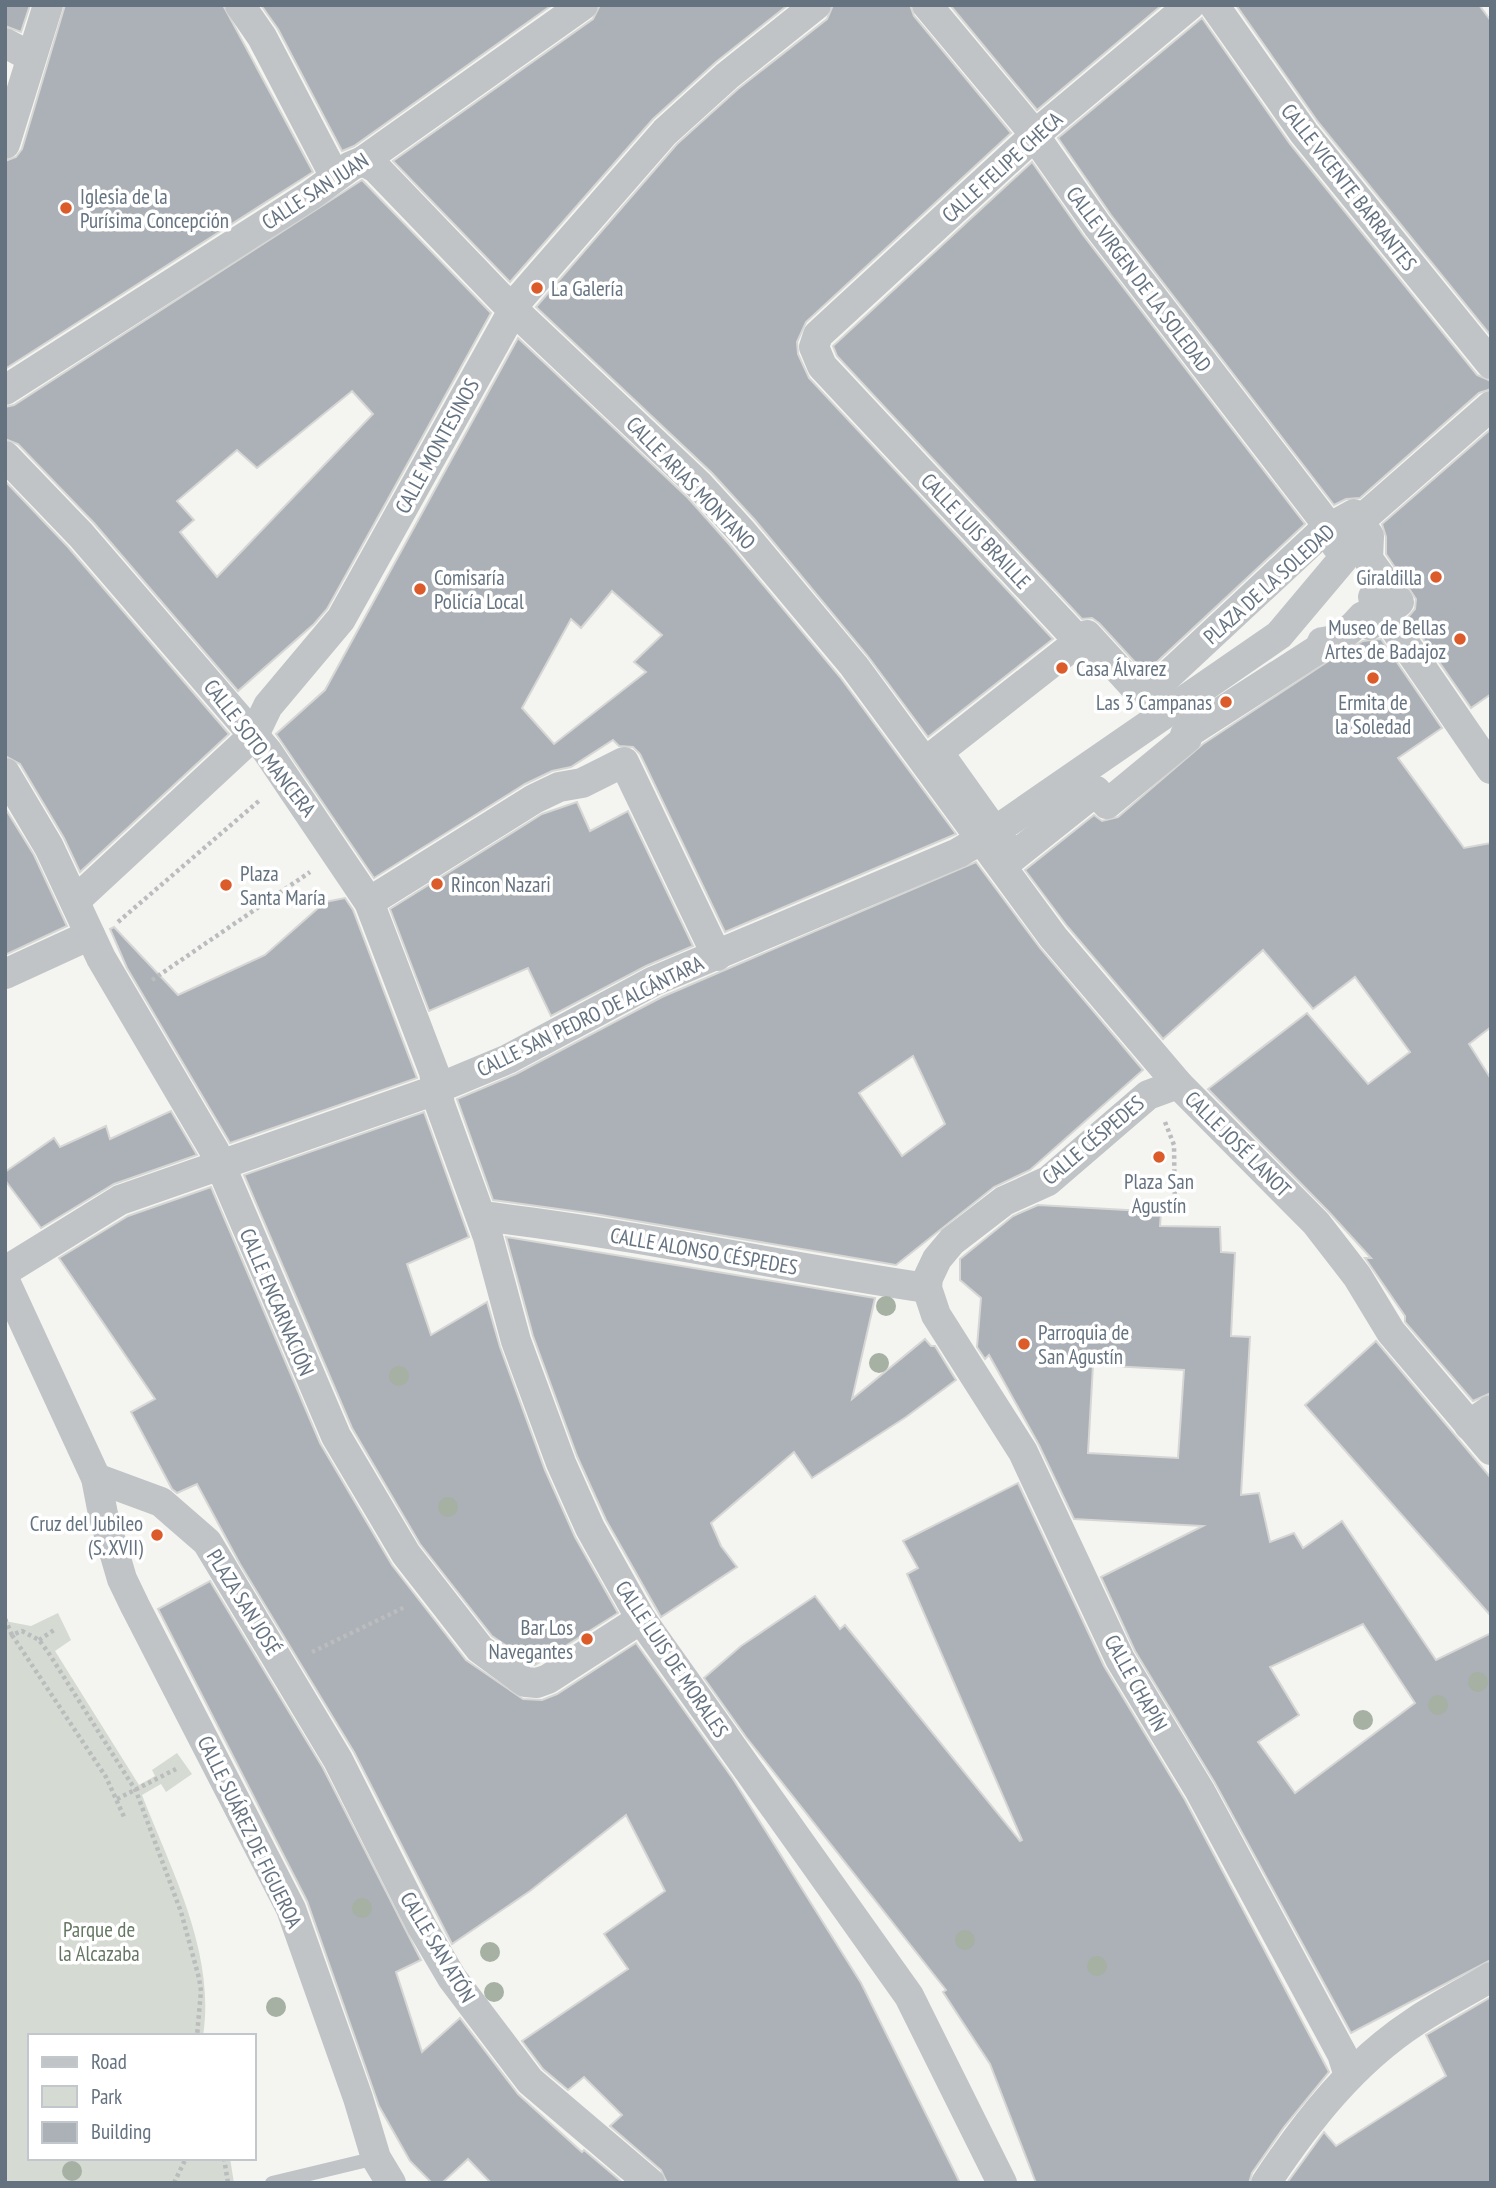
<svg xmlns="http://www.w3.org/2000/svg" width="1496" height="2188" font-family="'PT Sans Narrow',sans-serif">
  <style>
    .green { fill: #d5dbd2 }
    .building { fill: #abb1b6; stroke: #d6d6d4; stroke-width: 2; fill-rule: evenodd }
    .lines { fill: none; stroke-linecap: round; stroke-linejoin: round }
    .path { stroke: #babcbe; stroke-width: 4.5; stroke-dasharray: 3.5 3.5; stroke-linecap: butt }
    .lane { stroke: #c0c4c7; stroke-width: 14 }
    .street { stroke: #c0c4c7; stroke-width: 30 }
    .tree { fill: #a6b0a3 }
    .poi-dot { fill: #db5b2a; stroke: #fff; stroke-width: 2.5 }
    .labels { text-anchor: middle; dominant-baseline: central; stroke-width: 7; stroke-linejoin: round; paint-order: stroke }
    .street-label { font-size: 21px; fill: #657381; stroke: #fff }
    .poi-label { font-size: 21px; fill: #657381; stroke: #fff; text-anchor: start }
    .park-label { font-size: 21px; fill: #667863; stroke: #fff }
  </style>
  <rect width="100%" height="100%" fill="#f4f5f1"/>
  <path class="green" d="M58,1613L71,1640L55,1651L139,1785L155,1776L152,1770L177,1753L192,1774L166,1792L161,1784L142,1795C171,1870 216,1953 203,2036H30V2158H230L234,2183H5V1621L31,1626Z"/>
  <g class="building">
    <path d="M5,5H30L21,32L5,26Z"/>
    <path d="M65,5H223L313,172L5,369V161L16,157L22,149Z"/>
    <path d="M261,5H552L354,146L342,151L278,29Z"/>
    <path d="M600,5H788L716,62L653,119L510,282L393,161L593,19Z"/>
    <path d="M833,5H910L914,16L1011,133L806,322L797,342L798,354L809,378L1053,639L928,737L867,655L755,520L712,473L536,307L677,144L738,89L827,19Z"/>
    <path d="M950,5H1162L1037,110Z"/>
    <path d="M1236,5H1479L1491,21V336L1318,122Z"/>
    <path d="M1202,18L1290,144L1477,375L1491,381V389L1479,393L1360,498L1346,499L1334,505L1111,215L1058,138Z"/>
    <path d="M1032,162L1083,235L1305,524L1145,673L1099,623L1092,618L1082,619L837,356L833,346Z"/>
    <path d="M362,180L491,313L327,609L314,624L238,691L94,523L18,444L5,439V407L14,405ZM352,391L373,414L217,577L180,532L194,520L177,501L237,450L257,468Z"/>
    <path d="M518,338L688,498L729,544L840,677L956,834L725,932L640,754L633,747L619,746L613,740L571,767L552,771L525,784L374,878L276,734L325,690ZM612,591L662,635L634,662L646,672L554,744L522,708L571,619L581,628Z"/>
    <path d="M1491,429V694L1471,708L1408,617L1415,609L1416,599L1386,554V537L1382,524Z"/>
    <path d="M5,481L68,547L229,734L80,872L64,838L20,764L5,756Z"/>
    <path d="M1381,639L1442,728L1398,758L1464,848L1491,843V1027L1469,1044L1491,1079V1393L1473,1401L1405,1322V1316L1365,1258H1371L1328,1211L1208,1089L1307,1013L1368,1084L1410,1052L1355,977L1313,1009L1263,950L1163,1039L1067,926L1025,870L1094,815L1102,821L1118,817L1203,744L1333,658L1363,641Z"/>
    <path d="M577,802L590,831L628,811L693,946L646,966L551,1016L528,968L429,1011L390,909L542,814Z"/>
    <path d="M5,808L34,855L67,926L5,955Z"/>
    <path d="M976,862L1040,948L1143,1070L1030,1170L994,1187L896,1265L595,1214L493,1200L457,1099L516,1074L662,997ZM913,1056L945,1124L902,1156L859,1093Z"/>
    <path d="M345,898L353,910L417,1078L230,1143L127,968L110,929L114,927L178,995L265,955L325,902Z"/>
    <path d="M171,1111L197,1155L114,1184L41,1228L5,1180V1172L54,1138L60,1147L106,1126L110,1139Z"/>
    <path d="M424,1112L469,1237L407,1264L431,1335L487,1302L500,1347L545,1470L575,1537L618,1613L535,1665L492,1636L420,1544L352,1428L244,1175Z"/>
    <path d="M211,1187L320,1443L392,1565L466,1660L523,1699L542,1700L557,1694L636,1643L733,1779L861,1983L960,2183H667L661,2170L610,2126L622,2115L584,2077L568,2090L543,2069L522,2041L628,1969L604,1934L665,1891L626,1815L530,1891L452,1944L354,1752L240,1564L197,1484L177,1493L172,1489L131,1412L155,1399L59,1258L128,1216Z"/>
    <path d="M1038,1205L1161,1212L1160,1226L1220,1227L1221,1252L1235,1253L1231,1336L1250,1337L1241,1495L1259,1493L1270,1542L1294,1533L1303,1548L1342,1521L1436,1660L1491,1633V1960L1351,2033L1215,1783L1135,1651L1101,1577L1203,1526L1074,1519L1039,1445L989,1355L985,1359L977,1347L981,1298L960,1280V1259L1013,1216ZM1093,1365L1184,1370L1178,1458L1088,1453ZM1363,1624L1415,1703L1295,1793L1258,1742L1299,1715L1270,1667Z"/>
    <path d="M506,1237L875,1298L852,1399L925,1339L931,1346H935L956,1380L906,1417L812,1478L794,1452L711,1523L721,1546L737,1567L661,1617L606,1520L577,1456L533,1336Z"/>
    <path d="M1376,1341L1491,1478V1616L1305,1405Z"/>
    <path d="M1018,1483L1104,1666L1185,1800L1329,2072L1284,2127L1252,2173L1249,2183H1036L990,2064L943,1992L946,1990L746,1737L704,1678L741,1646L815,1596L840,1629L845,1625L1020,1841L1022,1840L907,1574L918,1568L903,1541Z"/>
    <path d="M210,1581L323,1768L421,1960L396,1972L422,2052L460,2018L518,2094L582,2152L584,2150L623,2183H491L468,2159L442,2183H432L410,2161L379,2106L307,1901L158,1609Z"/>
    <path d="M1491,1997V2183H1287L1324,2132L1336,2146L1446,2076L1426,2035Z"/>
  </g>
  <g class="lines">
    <g class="path">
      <path d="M118,922L260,800"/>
      <path d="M152,980L310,872"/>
      <path d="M1165,1122L1174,1145L1175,1216"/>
      <path d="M5,1619L12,1635L22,1631L39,1640L48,1652L136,1791L181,1912L199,1978L201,1991L197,2036"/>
      <path d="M12,1635L106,1777L125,1819"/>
      <path d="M39,1640L54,1630"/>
      <path d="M312,1652L405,1607"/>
      <path d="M117,1799L176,1769"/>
      <path d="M224,2158L228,2183"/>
      <path d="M174,2183L186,2158"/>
    </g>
    <path class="lane" d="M272,2183L376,2158"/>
    <g class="street">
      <path d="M240,5L262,37L331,169L343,171"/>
      <path d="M927,5L1027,125L1097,225L1326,523L1336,545"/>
      <path d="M1214,5L1304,133L1491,364"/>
      <path d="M5,43L31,57"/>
      <path d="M5,144L48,5"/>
      <path d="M363,161L376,168L503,300L700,486L742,532L854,666L1053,937L1178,1084L1316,1223L1357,1276L1391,1332L1491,1450"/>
      <path d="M5,390L311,195L351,166L363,161L583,5"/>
      <path d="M5,456L81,535L267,751L369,902L434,1072L440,1105L488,1237L516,1341L561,1463L590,1528L641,1619L909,1996L1002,2183"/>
      <path d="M1354,514L1369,536L1368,559L1399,602L1370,625L1369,619L1362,617C1353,628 1337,642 1322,642L1320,648L1185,735L1187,738L1107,804L1096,791L1013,857L938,752L1087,635L1140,693L1148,694L1322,532Z"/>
      <path d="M1373,597L1491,769"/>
      <path d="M1092,655L822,366L814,347L818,335L1044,127L1190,5"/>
      <path d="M5,773L49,847L101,958L214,1150L336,1436L406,1554L480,1649L525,1682L537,1683L548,1679L641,1619"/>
      <path d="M76,900L254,735L268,706L341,619L520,298L665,132L727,76L816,5"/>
      <path d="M369,902L534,799L559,787L582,783L624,762L717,956"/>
      <path d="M5,974L90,935"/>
      <path d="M1178,1084L1148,1095L1048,1181L1004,1201L952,1241L937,1259L928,1278L927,1288L936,1315L1023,1452L1120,1659L1200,1791L1342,2054L1349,2076"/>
      <path d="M481,1216C630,1233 778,1266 927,1288"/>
      <path d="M5,1271L120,1200L424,1094L508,1059L654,981L958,853L995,831L1279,635L1343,559L1355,525L1491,406"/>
      <path d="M5,1281L96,1478L103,1514L122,1579L135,1606L291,1909L358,2098L376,2158L391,2183"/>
      <path d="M1469,1425L1491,1410"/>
      <path d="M96,1478L161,1502L207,1542L338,1760L422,1927L452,1978L530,2081L650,2183"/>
      <path d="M1266,2183C1307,2121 1353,2062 1416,2021C1440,2005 1466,1992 1491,1977"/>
    </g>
  </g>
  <g class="tree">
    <circle cx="886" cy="1306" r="10"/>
    <circle cx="879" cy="1363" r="10"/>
    <circle cx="399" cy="1376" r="10"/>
    <circle cx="448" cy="1507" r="10"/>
    <circle cx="1478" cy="1682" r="10"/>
    <circle cx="1438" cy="1705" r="10"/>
    <circle cx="1363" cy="1720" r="10"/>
    <circle cx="362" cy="1908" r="10"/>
    <circle cx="965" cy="1940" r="10"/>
    <circle cx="490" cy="1952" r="10"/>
    <circle cx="1097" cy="1966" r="10"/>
    <circle cx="494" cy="1992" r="10"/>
    <circle cx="276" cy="2007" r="10"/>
    <circle cx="72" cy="2171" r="10"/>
  </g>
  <g class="poi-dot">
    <circle cx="66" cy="208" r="7"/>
    <circle cx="537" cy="288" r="7"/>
    <circle cx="1436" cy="577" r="7"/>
    <circle cx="420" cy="589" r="7"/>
    <circle cx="1460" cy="639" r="7"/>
    <circle cx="1062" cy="668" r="7"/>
    <circle cx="1373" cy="678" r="7"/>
    <circle cx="1226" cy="702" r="7"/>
    <circle cx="437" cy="884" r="7"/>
    <circle cx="226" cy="885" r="7"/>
    <circle cx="1159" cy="1157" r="7"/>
    <circle cx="1024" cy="1344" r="7"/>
    <circle cx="157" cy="1535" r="7"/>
    <circle cx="587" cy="1639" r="7"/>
  </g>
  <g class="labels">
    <g class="street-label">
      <text transform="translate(1002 167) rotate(-42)">CALLE FELIPE CHECA</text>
      <text transform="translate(1349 187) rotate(52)">CALLE VICENTE BARRANTES</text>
      <text transform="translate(315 191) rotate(-33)">CALLE SAN JUAN</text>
      <text transform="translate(1139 279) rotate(53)">CALLE VIRGEN DE LA SOLEDAD</text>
      <text transform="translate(437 446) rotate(-61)">CALLE MONTESINOS</text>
      <text transform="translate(691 483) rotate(46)">CALLE ARIAS MONTANO</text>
      <text transform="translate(976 531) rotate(47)">CALLE LUIS BRAILLE</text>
      <text transform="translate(1269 584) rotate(-42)">PLAZA DE LA SOLEDAD</text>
      <text transform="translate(260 748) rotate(52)">CALLE SOTO MANCERA</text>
      <text transform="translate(590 1016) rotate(-26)">CALLE SAN PEDRO DE ALCÁNTARA</text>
      <text transform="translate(1093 1140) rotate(-40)">CALLE CÉSPEDES</text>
      <text transform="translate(1238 1144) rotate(45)">CALLE JOSÉ LANOT</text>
      <text transform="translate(704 1251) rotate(10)">CALLE ALONSO CÉSPEDES</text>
      <text transform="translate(277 1302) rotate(67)">CALLE ENCARNACIÓN</text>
      <text transform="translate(244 1602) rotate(58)">PLAZA SAN JOSÉ</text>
      <text transform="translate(672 1659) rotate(56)">CALLE LUIS DE MORALES</text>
      <text transform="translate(1136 1683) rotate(61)">CALLE CHAPÍN</text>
      <text transform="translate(250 1832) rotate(64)">CALLE SUÁREZ DE FIGUEROA</text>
      <text transform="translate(438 1947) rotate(59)">CALLE SAN ATÓN</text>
    </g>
    <g class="poi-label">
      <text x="80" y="196">Iglesia de la<tspan x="80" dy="24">Purísima Concepción</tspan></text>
      <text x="551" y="288">La Galería</text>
      <text x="434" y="577">Comisaría<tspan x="434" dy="24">Policía Local</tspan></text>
      <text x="1422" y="577" text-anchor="end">Giraldilla</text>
      <text x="1446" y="627" text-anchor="end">Museo de Bellas<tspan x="1446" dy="24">Artes de Badajoz</tspan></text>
      <text x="1076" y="668">Casa Álvarez</text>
      <text x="1212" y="702" text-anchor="end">Las 3 Campanas</text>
      <text x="1373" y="702" text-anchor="middle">Ermita de<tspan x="1373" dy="24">la Soledad</tspan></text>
      <text x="240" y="873">Plaza<tspan x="240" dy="24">Santa María</tspan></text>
      <text x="451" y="884">Rincon Nazari</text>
      <text x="1159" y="1181" text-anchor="middle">Plaza San<tspan x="1159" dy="24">Agustín</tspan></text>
      <text x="1038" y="1332">Parroquia de<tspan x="1038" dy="24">San Agustín</tspan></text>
      <text x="143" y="1523" text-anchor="end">Cruz del Jubileo<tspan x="143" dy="24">(S. XVII)</tspan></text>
      <text x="573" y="1627" text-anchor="end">Bar Los<tspan x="573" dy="24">Navegantes</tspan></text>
    </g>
    <g class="park-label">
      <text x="99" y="1929">Parque de<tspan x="99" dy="24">la Alcazaba</tspan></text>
    </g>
  </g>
  <rect width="1496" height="2188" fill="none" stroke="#657381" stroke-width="14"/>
  <rect x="28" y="2034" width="228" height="126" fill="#ffffff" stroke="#c1c7cd" stroke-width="2"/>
  <rect x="42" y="2057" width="35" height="10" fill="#c0c4c7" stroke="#c1c7cd" stroke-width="2"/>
  <text x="91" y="2069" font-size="21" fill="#657381">Road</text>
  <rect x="42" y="2086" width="35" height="21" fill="#d5dbd2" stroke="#c1c7cd" stroke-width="2"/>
  <text x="91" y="2104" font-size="21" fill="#657381">Park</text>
  <rect x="42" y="2122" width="35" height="21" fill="#abb1b6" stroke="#c1c7cd" stroke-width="2"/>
  <text x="91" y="2139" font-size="21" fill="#657381">Building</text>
</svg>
